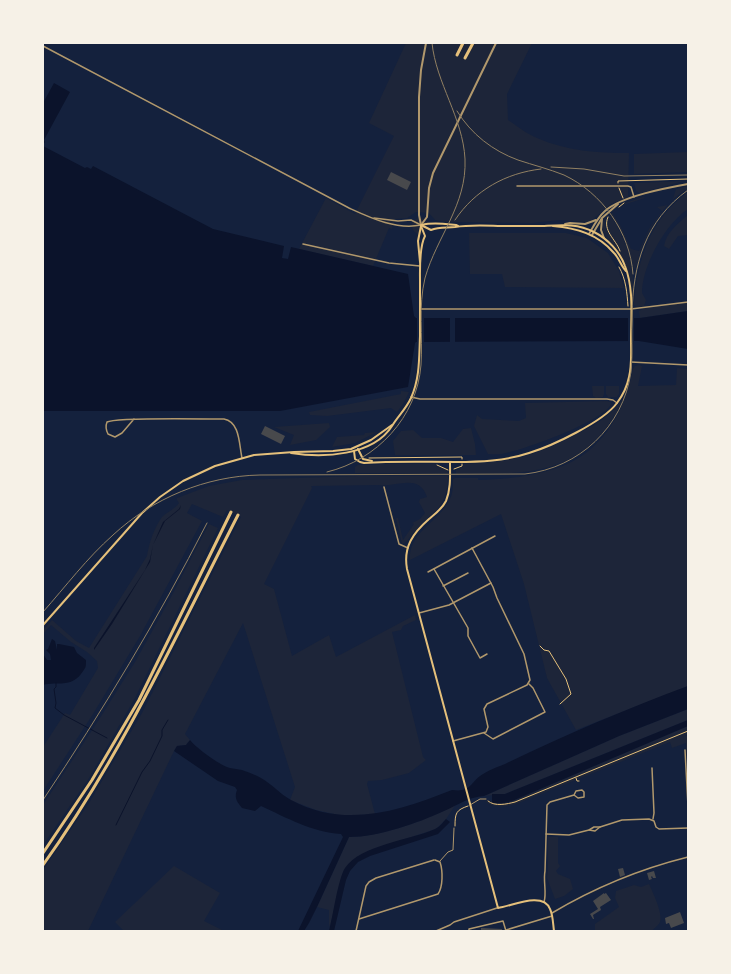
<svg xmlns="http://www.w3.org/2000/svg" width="731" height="974" font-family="'Playfair Display',serif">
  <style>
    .green { fill: #1d2539 }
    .water { fill: #0b132b }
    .pier { fill: #14213d }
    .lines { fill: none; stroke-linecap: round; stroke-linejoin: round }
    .stream { stroke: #0b132b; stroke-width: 1 }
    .building { fill: #48494c }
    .path { stroke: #e5c07b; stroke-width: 1 }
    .service { stroke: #b1986c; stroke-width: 1 }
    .minor { stroke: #b1986c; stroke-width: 1.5 }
    .tertiary { stroke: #b1986c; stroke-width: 2 }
    .secondary { stroke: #e5c07b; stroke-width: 2 }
    .motorway { stroke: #e5c07b; stroke-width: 3 }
    .rail { stroke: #918062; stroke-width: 1 }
  </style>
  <rect width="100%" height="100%" fill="#14213d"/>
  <g class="green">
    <path d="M406,43H532L507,94L508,120C517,126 527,134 537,138C567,151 597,153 629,153L628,197L611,204L592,220L586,222L560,220L532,223L446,222L435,220L429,213L416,212L407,218L395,219L392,229L389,228L373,266L299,249L326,198L355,214L394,136L369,123Z"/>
    <path d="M688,152V172L634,174V154Z"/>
    <path d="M684,181L640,193L636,191L634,183Z"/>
    <path d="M688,186V189C668,198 650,227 642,247C639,254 638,265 634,270C630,249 623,232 611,214L624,205L625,203L643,197L645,198L626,204L613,212V214L621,227L631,249L639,251L649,229L662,211L657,207L668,205L673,199L676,189Z"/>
    <path d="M688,192V209C665,224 642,266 642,293L646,300L644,306L637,307L634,305V302C638,257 650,220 688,192Z"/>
    <path d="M609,213L605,221L606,229L619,249V252C609,240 594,229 609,213Z"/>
    <path d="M610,215C626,238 635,266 633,294L628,272L620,253V250C614,238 602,229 610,215Z"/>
    <path d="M688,215V235L678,236L669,249L664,246C666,233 678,223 688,215Z"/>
    <circle cx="420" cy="226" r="8"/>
    <path d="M469,233H566L587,238L608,253L619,271L624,288L505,287L502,274H470Z"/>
    <path d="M688,302V311L640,318L639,311L645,308Z"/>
    <path d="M639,365L642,366L638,386L676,385L677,368L688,369V686L576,730L547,678L524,584L501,514L410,560C408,533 438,522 449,501C453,494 453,487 453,479L455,478H478V480C505,479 531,477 557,468C601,454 625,412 633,369L635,366Z"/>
    <path d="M592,386H604V394L603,397L596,398L593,396Z"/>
    <path d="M606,386H619V394L617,397H608L606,394Z"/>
    <path d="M401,391L409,392L403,404L397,412L391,408L327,416L310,415L309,412L401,394Z"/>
    <path d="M623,398C619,410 611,422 603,432C563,479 511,473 456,474V470L462,467L464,464C508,463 536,456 575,435C595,425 610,417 623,398Z"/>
    <path d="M607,401L610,402L611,404C604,421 526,449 506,453C500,455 494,454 488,454L474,426L477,415L482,419L519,421L526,418L525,403Z"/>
    <path d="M329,423L330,427L316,440L290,445L294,435L274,427Z"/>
    <path d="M471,428L475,444L476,455H395L393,441L401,431L413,430L422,438H441L453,442L463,429Z"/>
    <path d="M377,432L355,443L332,447L337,437L364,435L365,433Z"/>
    <path d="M380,464H436V466L447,470L448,474L355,473V467L358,465H379Z"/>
    <path d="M358,476H448C447,510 434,509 415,531C410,535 408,543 402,544L396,518H398L403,540L414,524L412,523L420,519L425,513L419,502L420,499L427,497C419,472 395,488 378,485L311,486L312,488L264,584L274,589L292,656L329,635L336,657L415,615L416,620L403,626L401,630L392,632L423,757L426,760L409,773L382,780L368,781L367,784L375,814L343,816L316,810L290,800L295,787L243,623L185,734L190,740L186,745L177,746L174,751L88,931H43V870L89,803L142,713L241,517L227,510L223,517L192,504L187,513L202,521L140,636L93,714L43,791V747L65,713L70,715L98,668L97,661L87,652L71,642L51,625L43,634V630L52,620L76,641L89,648L147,556C149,543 154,528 162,517C167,512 175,509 179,503L177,500V498L209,486L242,480Z"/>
    <path d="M209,524L218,528L135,698L89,778L43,845V805L100,718L135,662L170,599Z"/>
    <path d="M688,709V720L505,794L484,796L619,736Z"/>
    <path d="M688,726V734L685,736H688V757H686V743L672,748L670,742L516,804C506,807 494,809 485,801L508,803Z"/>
    <path d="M456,804L446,819L436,829L368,851L341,879L330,927L329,924V910L317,907L349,837C380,837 429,820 456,804Z"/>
    <path d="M548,837H558V863L560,866L556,871L558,874L570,879L573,889L564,896L555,899L547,878L548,870Z"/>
    <path d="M174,866L220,893L204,921L224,931H124L115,922Z"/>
    <path d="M649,884C653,893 663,913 660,922C659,925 654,928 652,931H595V924L619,907L615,898L616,891L634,885L641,887Z"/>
  </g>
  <g class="water">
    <path d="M54,83L70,92L44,140L45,142L43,145V103Z"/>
    <path d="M43,146L85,168L87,167L91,169L93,166L213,229L284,246L282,258L288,259L291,247L408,274L414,316L416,318H640L688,311V349L639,341L416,342L415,343L408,387L280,411H43Z"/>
    <path d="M181,505L180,509L165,521L153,545L150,562L112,624L94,650V648L145,570L150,559L153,545L163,522L179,509Z"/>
    <path d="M52,639L55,641L57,650V644H59L74,647L77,653L86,660C86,668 86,667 81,674C70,688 58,681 43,685V654L47,660H51L50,654L46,650L48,649Z"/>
    <path d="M688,686V709L619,736L484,796C468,797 458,805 444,811C418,823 378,837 349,837L317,907L309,923L304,931H298L343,837L341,834C312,832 287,818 261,806L255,811L242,808C237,802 234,798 237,790L235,787L218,781L174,751L177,746L186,745L190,740C196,748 221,766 230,768C234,769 238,769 242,770C248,772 256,775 261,778C272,784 280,794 291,800C345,829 399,811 452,790C470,792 468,786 480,776C487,771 497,767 505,764C565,735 626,709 688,686Z"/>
    <path d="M688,720V726L512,801L504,803H492V794H505Z"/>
    <path d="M446,819L450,822L438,834L370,856L358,862L350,871L346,880L334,931H329C333,916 338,879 345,868C360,845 411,840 435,829C440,827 443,822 446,819Z"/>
  </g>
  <g class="pier">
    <rect x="417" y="318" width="7" height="24"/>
    <rect x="450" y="318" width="5" height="26"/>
    <rect x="628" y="318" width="6" height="24"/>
  </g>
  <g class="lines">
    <g class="stream">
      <path d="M56,683V687L54,689L56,703L55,708L64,715L107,738"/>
      <path d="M116,825L142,772L150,761L162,736V730L168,720"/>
    </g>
  </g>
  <g class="building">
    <path d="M391,172L411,182L407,190L387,180Z"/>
    <path d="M265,426L285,436L281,444L261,434Z"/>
    <path d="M623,868L625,875L620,877L618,869Z"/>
    <path d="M654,871L656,878H653L652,876L651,877L652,879L649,880L647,873Z"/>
    <path d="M604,893V894L606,893L611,900L600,907L601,910L593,915L594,919H593L590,914L598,909L593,901Z"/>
    <path d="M680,912L684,923L671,928L669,923L666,924L665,918Z"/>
    <path d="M481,928L502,929V931H481Z"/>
  </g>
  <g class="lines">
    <g class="path">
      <path d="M618,183V181L688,179"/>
      <path d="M619,188L623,198"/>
      <path d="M619,207L624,203"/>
      <path d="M608,217C602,231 616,239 620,251"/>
      <path d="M619,267C626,279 627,293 628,306"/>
      <path d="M369,458L462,457V459"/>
      <path d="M437,465L448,470"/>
      <path d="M454,469L462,466V464"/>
      <path d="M540,646L544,650L549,651L566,679L571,694L560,704"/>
      <path d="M576,778L577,781H579"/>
      <path d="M488,801C495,807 507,804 515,802L688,731"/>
      <path d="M455,826C455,813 456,810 468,806"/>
    </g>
    <g class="service">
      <path d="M470,805L480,799H486"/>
      <path d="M440,861L448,852L453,850L454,828"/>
    </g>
    <g class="minor">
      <path d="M43,46L349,208C371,218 396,230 421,225"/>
      <path d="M517,186H628L631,187L634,197"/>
      <path d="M374,218L398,221L411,220L421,225"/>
      <path d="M303,244L389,263L420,266"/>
      <path d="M420,309H631L688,302"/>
      <path d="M631,362L688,365"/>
      <path d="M411,397L420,399H607L613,400L617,403"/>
      <path d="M134,419L122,433L115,437L108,434C106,430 105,427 107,422C115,417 207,419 224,419C240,422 239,444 242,458"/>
      <path d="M384,487L399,544L408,548"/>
      <path d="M434,569L468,628V636L480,658L487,654"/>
      <path d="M428,572L495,536"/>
      <path d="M443,586L468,573"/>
      <path d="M419,613L449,605L491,583"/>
      <path d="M484,733L493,739L545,712L533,688L529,684"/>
      <path d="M453,741L486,732L488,727L484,709L487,704L527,685L530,680L524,654L497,598L493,587L472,548"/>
      <path d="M685,750L688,806"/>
      <path d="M652,768L654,813L653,819"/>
      <path d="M589,830L595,831L600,827"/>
      <path d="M546,834L569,835L589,830L594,827H600L622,820L649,819L654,821L656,827L659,829L688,828"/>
      <path d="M544,902C547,893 543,881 545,871L547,805L550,802L574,795L576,791L582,790L584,792V797L578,798L574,795"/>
      <path d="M552,913C594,888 640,869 688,857"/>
      <path d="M359,919L438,894C443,887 443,871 440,862L435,860"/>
      <path d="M506,930L552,916"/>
      <path d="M356,931L366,886L369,882L376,878L434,860"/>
      <path d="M436,931L450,925L454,922L497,908"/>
      <path d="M469,931V929L503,921L506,931"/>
    </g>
    <g class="tertiary">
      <path d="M602,219L601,230L604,238"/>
      <path d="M565,224L570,223L585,224L596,220"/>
      <path d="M421,225L427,217L429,188L433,173L496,43"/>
      <path d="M421,225L419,215V97L421,70L426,43"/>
      <path d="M589,234C594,225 598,217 605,211C622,196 666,188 688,184"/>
      <path d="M592,235L602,218L618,204"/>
    </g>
    <g class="secondary">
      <path d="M422,225C433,222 445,224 456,225L458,226"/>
      <path d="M553,226C576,228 598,234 614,253C619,258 621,266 626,271"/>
      <path d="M420,262L418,241L421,226"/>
      <path d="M358,449L363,459L372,461"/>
      <path d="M354,451L355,459L360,462L364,463C394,461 424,462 455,462C480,462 505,461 529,453C552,446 603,422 617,403C623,395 627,387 629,377C632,365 631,353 631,340C631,316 634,289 625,266C620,252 608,239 594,232C577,223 561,225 542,226C531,226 519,226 508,226C491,226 472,224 455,227C447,228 439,227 431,230L421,225"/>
      <path d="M291,453C323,458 373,456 392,426C398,416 406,409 411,398C420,378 419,358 420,336C420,318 420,299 420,281C420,269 419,247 425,236L421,226"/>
      <path d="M450,462C450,475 451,489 446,501C442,509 435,514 429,519C413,533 403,547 407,569L498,908C512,906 543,891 550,909C553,915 553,924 554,931"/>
      <path d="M43,625L142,513L160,497L183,481L215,466L254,455L294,452L333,451L351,449L371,440L392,425"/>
    </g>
    <g class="motorway">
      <path d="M457,55L463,43"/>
      <path d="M465,58L473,43"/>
      <path d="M43,853L92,780L139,700L231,512"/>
      <path d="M43,865C121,756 177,634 238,515"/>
    </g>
    <g class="rail">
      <path d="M457,111C471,134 493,151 518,160C533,165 549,169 564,175C602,193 630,232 633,274"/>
      <path d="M551,167L584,169L624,176L688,175"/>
      <path d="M455,220C475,190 506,173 541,169"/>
      <path d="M327,472C377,460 417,417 421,365C423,336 418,307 425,278C437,236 467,205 465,159C463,118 436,83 432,43"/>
      <path d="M43,612C66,586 87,558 113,535C153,498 206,476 260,475L525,474C579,468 623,427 631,372C633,353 631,334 632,315C633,264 645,221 688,190"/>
      <path d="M43,800C103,710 158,619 207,523"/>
    </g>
  </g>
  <rect width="731" height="974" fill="none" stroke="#f6f1e7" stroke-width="88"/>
</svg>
